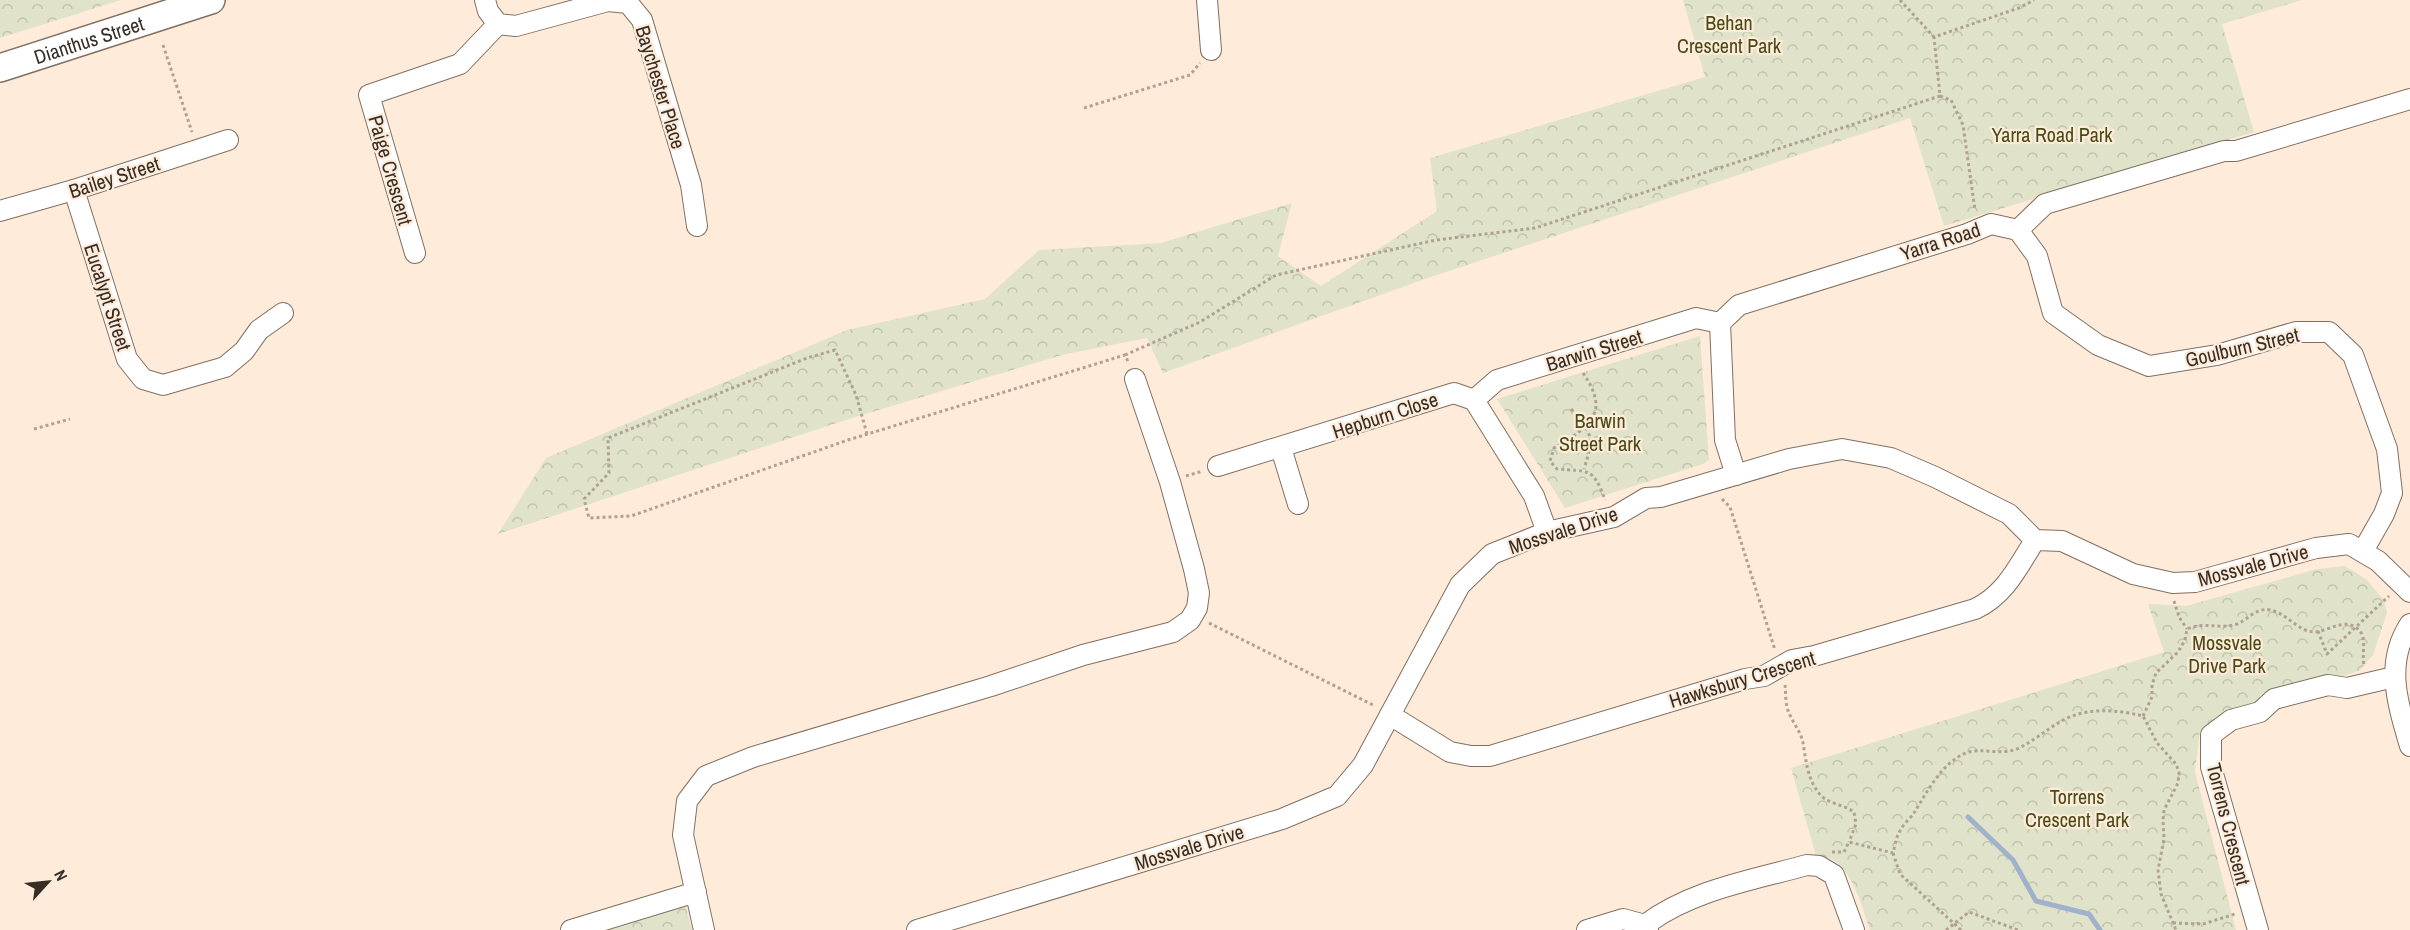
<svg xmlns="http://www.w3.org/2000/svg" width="2410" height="930" font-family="'Archivo Narrow',sans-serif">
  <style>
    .forest { fill: url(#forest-crowns) }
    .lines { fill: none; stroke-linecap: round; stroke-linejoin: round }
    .stream { stroke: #9fb1cb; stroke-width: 5 }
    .street-casing { stroke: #817060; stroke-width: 22 }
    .secondary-casing { stroke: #817060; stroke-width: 30 }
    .path { stroke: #b0a193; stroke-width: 3; stroke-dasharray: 3 3; stroke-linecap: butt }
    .street { stroke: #fff; stroke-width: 20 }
    .secondary { stroke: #fff; stroke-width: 27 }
    .labels { text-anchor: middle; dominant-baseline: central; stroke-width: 4.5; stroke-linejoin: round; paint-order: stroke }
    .park-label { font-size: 20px; fill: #474b17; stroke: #ffebd9 }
    .street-label { font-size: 20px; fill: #352d26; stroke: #ffebd9 }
  </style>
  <defs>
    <pattern id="forest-crowns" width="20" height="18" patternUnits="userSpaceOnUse" patternTransform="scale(1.5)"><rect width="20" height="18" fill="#e0e3c9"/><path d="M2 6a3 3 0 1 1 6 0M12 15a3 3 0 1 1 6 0" fill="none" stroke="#c1c3ac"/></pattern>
  </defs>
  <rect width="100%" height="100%" fill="#ffebd9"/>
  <g class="forest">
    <path d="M0,0H121L0,38Z"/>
    <path d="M1683,0H2302L2222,24L2254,132L1944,226L1910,118L1425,279L1163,373L1147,338L1062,355L852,418L498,534L546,458L847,330L985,299L1039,250L1161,243L1292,203L1278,256L1321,286L1437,211L1430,158L1705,77Z"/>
    <path d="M1700,336L1709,460L1703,464L1565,508L1497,399Z"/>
    <path d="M2345,566L2366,579L2384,600L2387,613L2373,655L2359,671L2227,713L2200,731L2195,772L2236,930H1870C1863,910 1852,868 1831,859C1827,857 1821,857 1816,856L1791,768L2164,652L2148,604L2186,606L2317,569Z"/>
    <path d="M685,904L692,930H598Z"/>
  </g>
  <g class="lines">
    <path class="stream" d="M1968,817L2013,860L2036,901L2089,914L2100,930"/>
    <defs>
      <g id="street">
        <path d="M485,0L488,11L498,24L516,26L608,1L628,3L642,20L691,185L697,226"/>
        <path d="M1207,0L1211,50"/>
        <path d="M74,190L127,359L143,379L163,385L225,367L244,351L259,330L283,313"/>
        <path d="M0,211L77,189L228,140"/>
        <path d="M2018,230L2037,256L2053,313L2098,345L2149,366L2217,355L2296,332H2329L2353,355L2387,449L2392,493L2384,514L2363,551"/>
        <path d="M415,253L369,95L460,64L498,24"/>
        <path d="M1474,400L1497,380L1696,318L1720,323"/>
        <path d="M1281,448L1298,504"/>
        <path d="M1218,466L1454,393L1474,400L1534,496L1547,532"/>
        <path d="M1736,475L1725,440L1720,323L1739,305L1967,234L1991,224L2018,230L2045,204L2224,151H2236L2410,99"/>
        <path d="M2410,624C2384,663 2398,705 2410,746"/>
        <path d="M1390,715L1450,752L1471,756H1490L1745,679L1764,676L1792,660L1814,656L1975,609C2005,595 2018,567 2035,540"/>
        <path d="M1645,925C1691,890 1753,880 1807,865L1819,866L1834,875L1854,930"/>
        <path d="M571,930L696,892"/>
        <path d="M704,930L683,835L687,801L706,776L753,757L991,686L1083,655L1173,632L1190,620L1197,608L1199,593L1194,569L1170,482L1135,379"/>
        <path d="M917,930L1282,819L1337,796L1363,765L1460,585L1492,554L1547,532L1614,517L1646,498L1661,497L1789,459L1842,449L1891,458L1935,477L2009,514L2035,540L2062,541L2133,574L2173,583L2195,582L2316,548L2349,544L2378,561L2410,592"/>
        <path d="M1587,930L1623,919L1645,925L1648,930"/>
        <path d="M2258,930L2211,767V735L2231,720L2260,712L2274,699L2328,685L2347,688L2394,677"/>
      </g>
      <g id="secondary">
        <path id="s1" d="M0,68L211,0"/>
      </g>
    </defs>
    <use href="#street" class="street-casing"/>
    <use href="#secondary" class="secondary-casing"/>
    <g class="path">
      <path d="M1900,0L1934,37"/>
      <path d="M163,45L192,132"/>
      <path d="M1940,96L1951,100L1963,125L1975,210"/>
      <path d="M1084,108L1190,75L1200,63"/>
      <path d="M1125,355L1200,322L1276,275L1436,240L1535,228L1940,96L1934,37L2019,8L2034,0"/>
      <path d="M1583,373C1612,415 1588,427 1554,448L1550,461L1557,469C1588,472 1593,466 1605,500"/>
      <path d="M1571,409C1593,434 1594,437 1584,469"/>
      <path d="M34,429L70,419"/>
      <path d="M867,434L856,395L835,350L807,358L608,438L609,473L584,499L589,518L631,516L848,440L1125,355L1129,364"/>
      <path d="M1186,476L1203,471"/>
      <path d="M1722,499L1730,507L1775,650"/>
      <path d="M2174,601L2179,617L2187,629"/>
      <path d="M1209,623L1375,706"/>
      <path d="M2318,631L2327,654L2389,596"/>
      <path d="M1785,685C1786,694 1785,704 1789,713C1793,723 1801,732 1803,743C1806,760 1807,777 1818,792C1826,804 1843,804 1854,812L1856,824L1849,842"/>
      <path d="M2143,716L2152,697V685L2156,673L2178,652L2185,640L2187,629C2207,621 2220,630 2237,624C2248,620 2256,607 2270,610C2287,613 2298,632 2315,632C2328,631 2343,619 2355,627C2369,635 2361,652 2364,665"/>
      <path d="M1832,852H1844L1849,842L1893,853C1895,846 1896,837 1900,831C1903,824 1910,819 1914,813C1927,792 1943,760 1969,752C1986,748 2002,756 2019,748C2033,741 2045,731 2058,723C2083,707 2115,709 2143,716L2157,743L2176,764L2179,772L2178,783L2164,810L2163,820L2164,839L2158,870L2161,894L2176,930"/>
      <path d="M1893,853L1900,874L1961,930"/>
      <path d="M2173,923L2203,924L2235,914"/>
      <path d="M1946,930L1969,912L2018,930"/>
    </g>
    <use href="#street" class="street"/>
    <use href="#secondary" class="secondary"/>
  </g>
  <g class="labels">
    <g class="park-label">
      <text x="1729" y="22">Behan<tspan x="1729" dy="23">Crescent Park</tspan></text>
      <text x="2052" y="134">Yarra Road Park</text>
      <text x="1600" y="420">Barwin<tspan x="1600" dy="23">Street Park</tspan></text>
      <text x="2227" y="642">Mossvale<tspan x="2227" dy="23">Drive Park</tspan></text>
      <text x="2077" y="796">Torrens<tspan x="2077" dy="23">Crescent Park</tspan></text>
    </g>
    <g class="street-label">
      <text stroke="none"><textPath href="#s1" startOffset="93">Dianthus Street</textPath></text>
      <text transform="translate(661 87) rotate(73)">Baychester Place</text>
      <text transform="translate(391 170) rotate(74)">Paige Crescent</text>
      <text transform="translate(114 177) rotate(-18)">Bailey Street</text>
      <text transform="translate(1940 241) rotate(-18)">Yarra Road</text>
      <text transform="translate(108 297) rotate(72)">Eucalypt Street</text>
      <text transform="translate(2242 347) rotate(-13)">Goulburn Street</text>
      <text transform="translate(1594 350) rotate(-17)">Barwin Street</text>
      <text transform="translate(1385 415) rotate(-18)">Hepburn Close</text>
      <text transform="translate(1563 530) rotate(-18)">Mossvale Drive</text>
      <text transform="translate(2253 565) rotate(-15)">Mossvale Drive</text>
      <text transform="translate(1742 679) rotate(-17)">Hawksbury Crescent</text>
      <text transform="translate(2229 824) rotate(76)">Torrens Crescent</text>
      <text transform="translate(1189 847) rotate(-17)">Mossvale Drive</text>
    </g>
  </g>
  <g transform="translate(48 882) rotate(63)" stroke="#ffebd9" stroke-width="4.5" paint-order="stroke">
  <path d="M0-4.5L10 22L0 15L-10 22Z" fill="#352d26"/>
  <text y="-9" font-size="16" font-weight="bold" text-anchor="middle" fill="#352d26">N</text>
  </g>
</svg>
